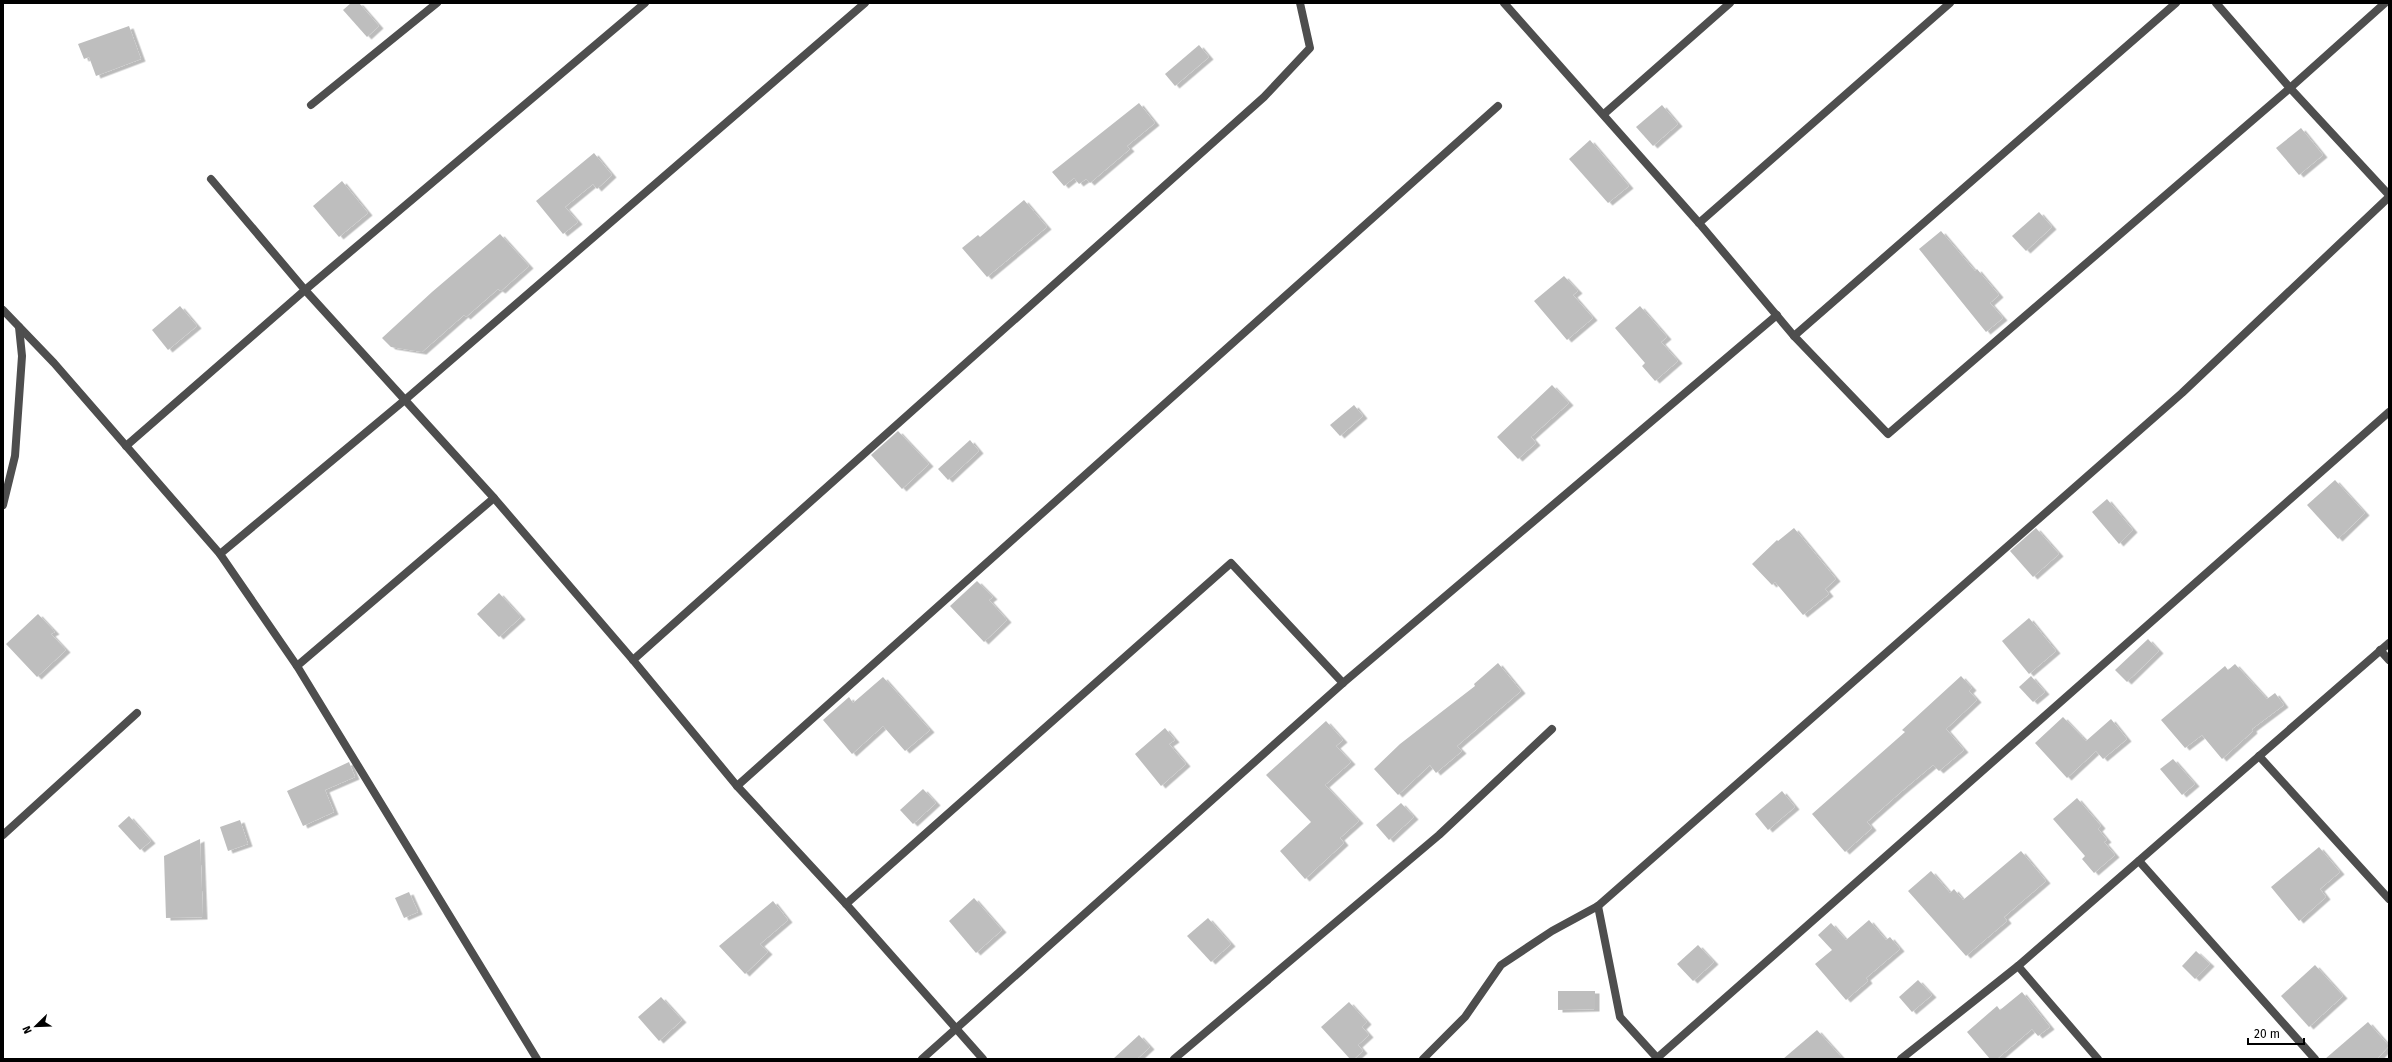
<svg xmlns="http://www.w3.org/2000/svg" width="2392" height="1062" font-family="'Fira Sans',sans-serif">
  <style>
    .building { fill: #bebebe; filter: url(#shadow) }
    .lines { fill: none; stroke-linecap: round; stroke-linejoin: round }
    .minor { stroke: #4e4e4e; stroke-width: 8 }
  </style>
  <defs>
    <filter id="shadow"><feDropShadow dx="4.5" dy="2.5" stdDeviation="0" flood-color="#0004"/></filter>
  </defs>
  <rect width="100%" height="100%" fill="#fff"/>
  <g class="building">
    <path d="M351,3H359L379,26L367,37L343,10Z"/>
    <path d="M129,26L141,59L96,76L89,57L84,59L78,44Z"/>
    <path d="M1199,45L1209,57L1175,86L1165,74Z"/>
    <path d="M1139,103L1155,123L1127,146L1130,149L1090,183L1086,179L1079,184L1074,178L1064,186L1052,172Z"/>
    <path d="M1662,105L1678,124L1653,146L1636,127Z"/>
    <path d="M2301,128L2323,155L2299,175L2276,148Z"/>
    <path d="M1590,140L1629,186L1608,203L1569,159Z"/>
    <path d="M594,153L612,175L597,189L593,184L565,207L578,222L563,234L536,201Z"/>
    <path d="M342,181L368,213L339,237L313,206Z"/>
    <path d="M1024,200L1047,227L987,277L962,248L978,235L980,237Z"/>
    <path d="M2039,212L2052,227L2026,251L2012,236Z"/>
    <path d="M1941,231L1975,271L1977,269L1999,295L1990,303L2003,318L1986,332L1919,249Z"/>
    <path d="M500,234L529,266L501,291L498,289L466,317L464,315L422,352L391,347L382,338L432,292Z"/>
    <path d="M1564,276L1578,291L1573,295L1593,318L1567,340L1534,301Z"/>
    <path d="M180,306L197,326L168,350L152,330Z"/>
    <path d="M1640,306L1667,337L1661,342L1678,361L1655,381L1642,366L1645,363L1615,328Z"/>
    <path d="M1552,385L1569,403L1531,437L1536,443L1518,459L1497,437Z"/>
    <path d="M1354,405L1363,416L1340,436L1330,425Z"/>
    <path d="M898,431L929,464L902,489L871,455Z"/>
    <path d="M970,440L979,451L948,480L938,469Z"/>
    <path d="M2335,480L2365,513L2338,539L2307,505Z"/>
    <path d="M2107,499L2133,530L2119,544L2092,512Z"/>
    <path d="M1794,528L1836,579L1825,589L1829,594L1803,615L1775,582L1772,585L1752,564L1777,540L1778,541Z"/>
    <path d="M2036,528L2059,554L2033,577L2010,551Z"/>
    <path d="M977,581L993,597L989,600L1007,620L984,642L950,606Z"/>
    <path d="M499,593L521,617L499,637L477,614Z"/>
    <path d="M38,614L55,632L51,634L66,650L37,677L6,644Z"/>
    <path d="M2029,618L2056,651L2029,674L2002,641Z"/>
    <path d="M2148,639L2159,651L2127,682L2115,670Z"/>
    <path d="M1498,663L1521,691L1457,746L1462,751L1436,773L1430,765L1398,795L1374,769L1400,744L1475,686L1474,684Z"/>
    <path d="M2235,664L2267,699L2275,693L2284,705L2252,729L2253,731L2222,759L2202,735L2185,748L2161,720L2225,666L2228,670Z"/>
    <path d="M1961,676L1972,688L1969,691L1977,700L1946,729L1964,750L1939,771L1933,765L1902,791L1867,822L1872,828L1845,852L1812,814L1905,732L1902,730Z"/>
    <path d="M2031,676L2045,692L2033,702L2019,687Z"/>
    <path d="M883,677L930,730L905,751L883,726L852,754L823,720L849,697L853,703Z"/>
    <path d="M2063,717L2086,741L2111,719L2127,739L2103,759L2096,751L2067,778L2035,743Z"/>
    <path d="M1326,721L1343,740L1336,746L1351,762L1325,785L1359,821L1340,838L1344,843L1305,879L1280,851L1311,822L1266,775Z"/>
    <path d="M1165,728L1175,740L1169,744L1186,764L1161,786L1135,754Z"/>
    <path d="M2173,759L2195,784L2182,795L2160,769Z"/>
    <path d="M349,762L355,777L325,790L334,812L303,826L287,791Z"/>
    <path d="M923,789L936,803L913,824L900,810Z"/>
    <path d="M1782,791L1795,807L1768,830L1755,814Z"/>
    <path d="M2077,798L2101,826L2098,829L2107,840L2104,842L2115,855L2094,873L2082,859L2085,856L2053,819Z"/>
    <path d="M1401,803L1414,817L1389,840L1376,825Z"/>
    <path d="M129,816L151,841L140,850L118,826Z"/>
    <path d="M240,820L248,844L228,851L220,827Z"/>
    <path d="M200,839L203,917L166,918L164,856Z"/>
    <path d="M2319,847L2340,872L2320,889L2326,897L2299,921L2271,887Z"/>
    <path d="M2021,851L2046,881L2004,917L2007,921L1966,956L1908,891L1931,871L1950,893L1954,889L1963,900Z"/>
    <path d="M409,892L418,912L404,918L395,898Z"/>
    <path d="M974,898L1002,930L976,953L949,921Z"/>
    <path d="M773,901L788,920L760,944L768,952L745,974L719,946Z"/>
    <path d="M1208,918L1231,944L1211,962L1187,936Z"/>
    <path d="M1869,920L1886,940L1890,937L1900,949L1866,978L1868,981L1846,1000L1815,964L1832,950L1818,935L1831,923L1846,940Z"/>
    <path d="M1698,945L1714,962L1693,981L1677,964Z"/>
    <path d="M2196,951L2210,964L2195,979L2182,966Z"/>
    <path d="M2315,965L2343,996L2309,1027L2281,996Z"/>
    <path d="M1918,980L1932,995L1912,1012L1899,997Z"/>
    <path d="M1558,991H1595V1009L1558,1010Z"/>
    <path d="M2022,992L2050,1027L2038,1036L2032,1029L1997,1059H1990L1967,1032L1997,1006L2000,1010Z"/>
    <path d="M661,997L682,1020L659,1041L638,1017Z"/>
    <path d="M1349,1002L1367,1022L1362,1027L1369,1035L1358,1045L1363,1051L1354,1059H1350L1321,1027Z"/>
    <path d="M2368,1022L2389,1046L2377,1059H2325Z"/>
    <path d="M1817,1030L1843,1059H1783Z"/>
    <path d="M1139,1035L1150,1047L1137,1059H1113Z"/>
  </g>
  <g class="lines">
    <g class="minor">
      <path d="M1504,3L1699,223L1794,336L1888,434L2290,88L2385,3"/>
      <path d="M2216,3L2290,88L2389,195"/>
      <path d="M311,105L437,3"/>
      <path d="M1604,114L1730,3"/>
      <path d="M211,179L305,290L494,498L633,660L737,786L846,904L983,1059"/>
      <path d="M1699,223L1950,3"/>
      <path d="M3,310L54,363L220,554L297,666L537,1059"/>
      <path d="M1794,336L2176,3"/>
      <path d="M126,446L305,290L645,3"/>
      <path d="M3,505L15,456L22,356L19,327"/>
      <path d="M220,554L406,399L865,3"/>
      <path d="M2380,650L2389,660"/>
      <path d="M633,660L1264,97L1310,48L1300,3"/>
      <path d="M297,666L494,498"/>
      <path d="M2259,756L2389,899"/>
      <path d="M737,786L1498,106"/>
      <path d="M3,835L137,713"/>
      <path d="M2139,861L2315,1059"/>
      <path d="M846,904L1231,563L1343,683"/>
      <path d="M1598,906L1620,1017L1658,1059"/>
      <path d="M2018,966L2098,1059"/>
      <path d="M922,1059L1343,683L1777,315"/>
      <path d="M1174,1059L1439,835L1552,729"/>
      <path d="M1423,1059L1465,1017L1501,965L1552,931L1598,906L2182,393L2389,197"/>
      <path d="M1656,1059L2389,412"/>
      <path d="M1901,1059L2018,966L2389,643"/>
    </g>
  </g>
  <rect width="2392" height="1062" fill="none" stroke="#000000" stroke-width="8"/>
  <g transform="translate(36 1026) rotate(247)" stroke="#ffffff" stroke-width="3" paint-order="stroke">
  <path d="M0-3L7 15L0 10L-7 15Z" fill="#000000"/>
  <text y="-6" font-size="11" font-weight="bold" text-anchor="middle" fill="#000000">N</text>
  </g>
  <path d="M2248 1038v6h56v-6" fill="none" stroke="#000000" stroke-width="2"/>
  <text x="2254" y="1038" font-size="12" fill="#000000" stroke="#ffffff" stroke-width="3" paint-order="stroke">20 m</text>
</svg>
